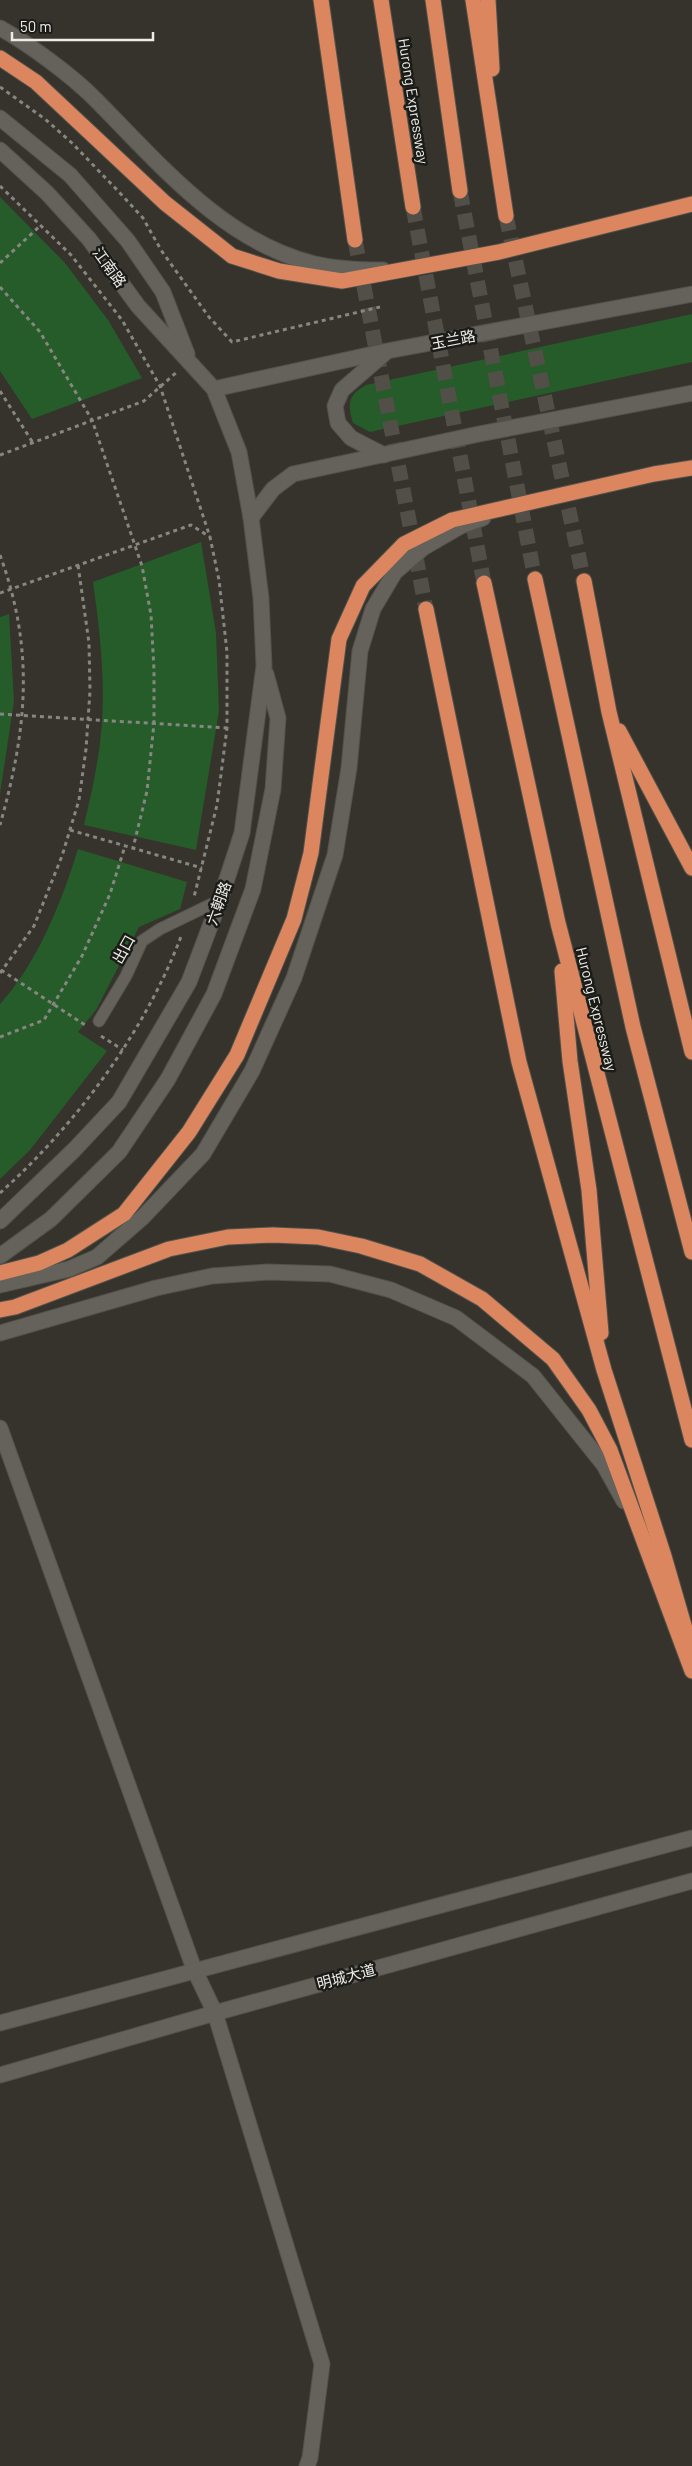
<svg xmlns="http://www.w3.org/2000/svg" width="692" height="2466" font-family="Barlow,'Noto Sans SC',sans-serif">
<style>
.green{fill:#265c2a}
.lines{fill:none;stroke-linecap:round;stroke-linejoin:round}
.highway-tunnel{stroke:#514f48;stroke-width:15;stroke-dasharray:15 8;stroke-linecap:butt}
.lane-casing{stroke:#52514b;stroke-width:13}
.secondary-casing{stroke:#52514b;stroke-width:17}
.highway-casing{stroke:#52514b;stroke-width:17}
.path{stroke:#878680;stroke-width:3;stroke-dasharray:4 4;stroke-linecap:butt}
.lane{stroke:#64625b;stroke-width:11}
.secondary{stroke:#64625b;stroke-width:15}
.highway{stroke:#db865e;stroke-width:15}
.labels{text-anchor:middle;dominant-baseline:central;stroke-width:5;stroke-linejoin:round;paint-order:stroke}
.street-label{font-size:15px;fill:#edece7;stroke:#1b1b18}
</style>
<rect width="100%" height="100%" fill="#35332c"/>
<g class="green">
<polygon points="0,197 65,263 108,320 142,378 32,419 0,371"/>
<path d="M692,314v48l-322,70 -17,-9c-6,-19 -5,-28 13,-38z"/>
<path d="M201,542l15,91 3,78 -23,139 -112,-25c7,-30 14,-60 17,-91 5,-50 -1,-102 -8,-152z"/>
<polygon points="9,614 14,701 0,794 0,617"/>
<path d="M78,849l109,33 -7,27 -41,18 -43,83 -18,22 29,19 -77,99 -30,29v-175c37,-40 62,-103 78,-155z"/>
</g>
<g class="lines">
<g class="highway-tunnel">
<polyline points="460,191 535,579"/>
<polyline points="413,207 484,583"/>
<polyline points="506,216 584,581"/>
<polyline points="355,240 426,609"/>
</g>
<defs>
<polyline id="lane" points="99,1021 126,976 142,941 160,929 220,900"/>
<g id="secondary">
<path d="M0,28c29,16 71,47 94,70 64,64 129,144 221,166 21,5 47,6 68,6"/>
<polyline points="0,118 70,175 128,241 163,292 187,354"/>
<polyline points="0,150 47,193 89,239 138,306 214,389 239,452 251,518 261,598 264,666 242,833 220,900 189,982 119,1102 74,1150 0,1221"/>
<polyline points="214,389 387,351 692,294"/>
<polyline points="384,455 351,438 338,423 335,406 342,390 386,352"/>
<polyline points="251,518 273,489 293,474 479,434 692,393"/>
<polyline points="0,1256 51,1219 119,1152 168,1079 214,994 253,889 273,789 278,718 266,674"/>
<polyline points="0,1285 69,1269 97,1257 143,1217 203,1154 252,1071 294,978 335,855 349,768 360,651 373,609 395,572 423,548 461,526 483,518"/>
<polyline points="0,1333 156,1288 212,1276 268,1272 330,1274 391,1290 456,1318 533,1376 604,1465 624,1501"/>
<polyline points="0,1428 194,1969 215,2013 322,2364 310,2458 307,2466"/>
<polyline points="0,2023 692,1838"/>
<polyline points="0,2075 215,2013 692,1881"/>
</g>
<g id="highway">
<polyline points="321,0 355,240"/>
<polyline points="381,0 413,207"/>
<polyline points="433,0 460,191"/>
<polyline points="473,0 506,216"/>
<polyline points="488,0 492,69"/>
<polyline points="0,58 36,82 165,203 232,256 279,271 342,281 499,252 692,204"/>
<polyline points="535,579 633,1027 692,1252"/>
<polyline points="584,581 609,712 692,1052"/>
<polyline points="484,583 558,923 692,1440"/>
<polyline points="426,609 519,1062 604,1370 664,1556 692,1653"/>
<polyline points="619,731 692,868"/>
<polyline points="562,971 570,1061 589,1190 601,1333"/>
<polyline points="0,1273 39,1263 68,1250 124,1214 189,1132 237,1055 294,919 311,853 339,639 363,586 404,544 452,520 654,474 692,468"/>
<polyline points="0,1310 15,1307 169,1249 228,1237 273,1235 318,1237 361,1246 420,1264 482,1299 553,1359 589,1410 610,1450 692,1671"/>
</g>
</defs>
<use href="#lane" class="lane-casing"/>
<use href="#secondary" class="secondary-casing"/>
<use href="#highway" class="highway-casing"/>
<g class="path">
<polyline points="0,87 45,119 72,143 119,192 143,218 161,250 209,317 232,342 380,307"/>
<polyline points="0,186 71,255 122,320 160,386 210,537 219,580 227,652 227,728 217,805 194,897"/>
<polyline points="0,263 41,225"/>
<polyline points="0,287 40,332 92,420 142,566 151,615 154,670 154,723 147,791 133,848"/>
<polyline points="0,391 33,443"/>
<polyline points="0,455 144,401 178,371"/>
<path d="M0,555c35,96 27,174 0,270"/>
<polyline points="0,593 191,525 210,537"/>
<polyline points="0,714 227,728"/>
<polyline points="70,830 202,868"/>
<polyline points="1,970 85,1025"/>
<polyline points="0,973 34,926 62,856 79,800 86,749 90,691 89,643 78,565"/>
<polyline points="101,1036 123,1050"/>
<polyline points="0,1037 44,1020 82,956 110,894 125,846"/>
<path d="M0,1193c77,-69 146,-163 182,-259"/>
</g>
<use href="#lane" class="lane"/>
<use href="#secondary" class="secondary"/>
<use href="#highway" class="highway"/>
</g>
<g class="labels">
<g class="street-label">
<text transform="translate(414 101) rotate(81)">Hurong Expressway</text>
<text transform="translate(110 267) rotate(54)">江南路</text>
<text transform="translate(453 339) rotate(-11)">玉兰路</text>
<text transform="translate(218 903) rotate(-70)">六朝路</text>
<text transform="translate(123 949) rotate(-61)">出口</text>
<text transform="translate(597 1009) rotate(76)">Hurong Expressway</text>
<text transform="translate(346 1976) rotate(-15)">明城大道</text>
</g>
</g>
<path d="M12 32v8h141v-8" fill="none" stroke="#edece7" stroke-width="2.5"/>
<text x="20" y="32" font-size="15" fill="#edece7" stroke="#1b1b18" stroke-width="4" paint-order="stroke">50 m</text>
</svg>
